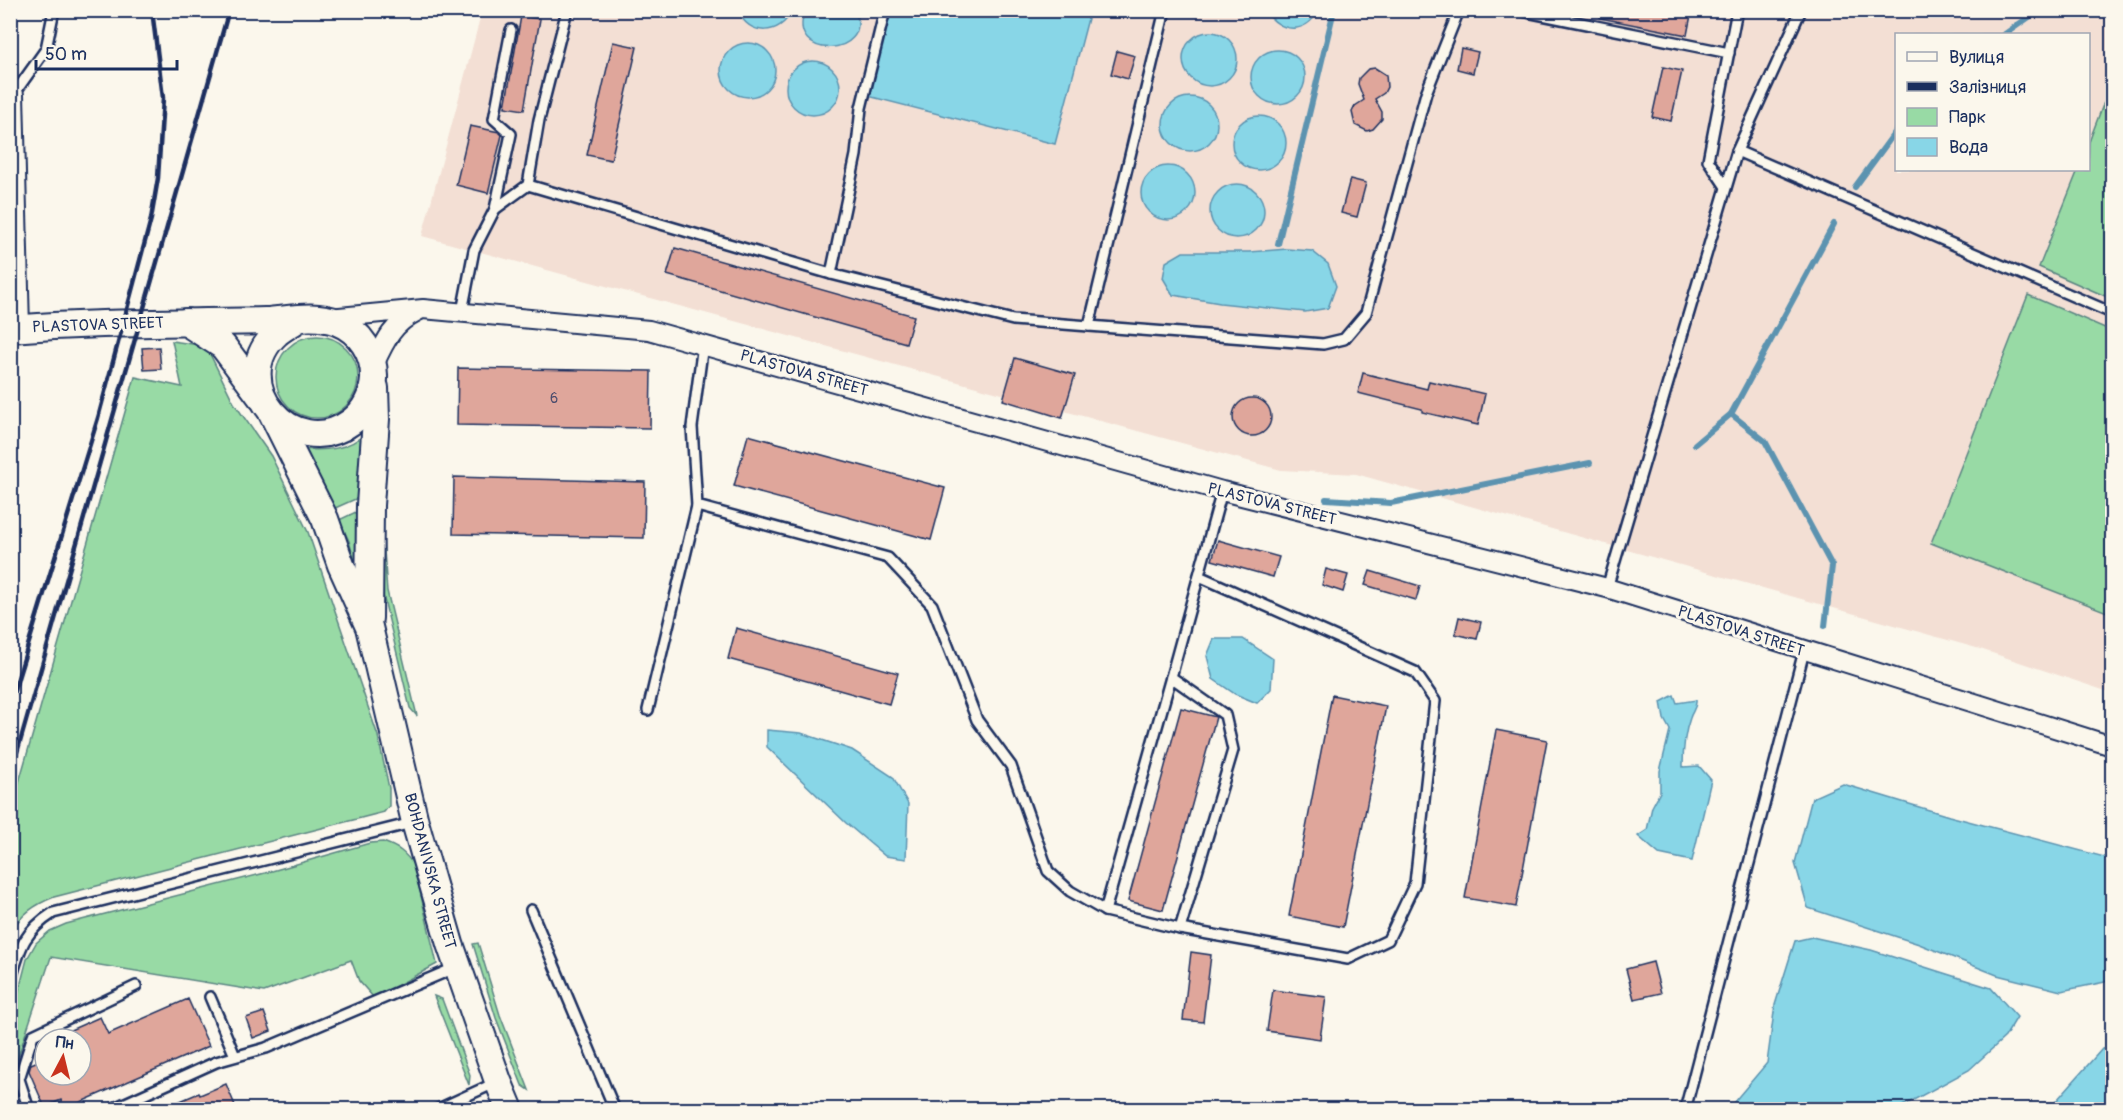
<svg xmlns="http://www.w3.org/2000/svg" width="2123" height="1120" font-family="Pangolin,sans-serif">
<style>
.built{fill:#f3dfd4;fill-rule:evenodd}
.green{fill:#98daa5;stroke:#5a8482;stroke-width:1.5}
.water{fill:#88d6e7;stroke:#5c93b0;stroke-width:1.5}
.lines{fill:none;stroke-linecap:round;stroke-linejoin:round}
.stream{stroke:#5c93b0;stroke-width:6}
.building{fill:#dfa69b;stroke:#1b2f5e;stroke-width:1.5}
.service-casing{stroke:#1b2f5e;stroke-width:14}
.minor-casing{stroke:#1b2f5e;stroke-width:22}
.secondary-casing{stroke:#1b2f5e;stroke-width:30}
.service{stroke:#fbf7ec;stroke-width:9}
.minor{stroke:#fbf7ec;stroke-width:18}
.secondary{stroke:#fbf7ec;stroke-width:26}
.rail{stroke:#1b2f5e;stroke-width:4.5}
.labels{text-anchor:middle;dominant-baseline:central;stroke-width:6;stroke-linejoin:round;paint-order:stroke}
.number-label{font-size:14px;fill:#4c4d6d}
.street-label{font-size:16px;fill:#1b2f5e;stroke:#fbf7ec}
</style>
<rect width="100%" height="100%" fill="#fbf7ec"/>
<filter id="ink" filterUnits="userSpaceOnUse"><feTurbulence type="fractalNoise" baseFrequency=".0167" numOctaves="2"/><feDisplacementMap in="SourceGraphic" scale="12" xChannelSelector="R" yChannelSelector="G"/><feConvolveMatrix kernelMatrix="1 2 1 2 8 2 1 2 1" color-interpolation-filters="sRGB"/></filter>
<g filter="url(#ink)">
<path class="built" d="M482,11h1630v682l-132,-44 -624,-175 -75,-4 -859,-234zM1896,34h192v136h-192z"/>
<g class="green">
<polygon points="2112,81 2112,299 2039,267 2078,170 2088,170 2089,142"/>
<polygon points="2028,295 2112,331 2112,614 1931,543"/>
<circle cx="317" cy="377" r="41"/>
<path d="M172,341l34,5 28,57 37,53 37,76 70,204 11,52v18l-5,6 -27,7 -303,78c-20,8 -32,17 -43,34v-121l124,-433 47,10z"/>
<path d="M367,432l-7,65 -27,12 -34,-60c25,2 49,2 68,-17z"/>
<polygon points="358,511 357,570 349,541 339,520"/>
<polygon points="382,524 387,591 417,716 410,708 381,587"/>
<path d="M383,842c15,5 23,11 31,24l23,98 -63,34 -15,-17 -8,-21 -87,32 -213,-35 -40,121v-57l16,-62 9,-16 14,-12 16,-7 199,-51 105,-30z"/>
<polygon points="478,943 500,1015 529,1090 522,1085 496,1018 473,944"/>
<polygon points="434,996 442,999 470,1075 469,1085"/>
</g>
<g class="water">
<path d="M739,11v-1l52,1c-9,25 -44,26 -52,0z"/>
<path d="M855,11c20,47 -70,50 -50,0z"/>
<polygon points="890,11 1090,11 1055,144 868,96"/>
<path d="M1266,11v-1l52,1c-12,24 -39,22 -52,0z"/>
<circle cx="1210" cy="59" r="27"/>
<circle cx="748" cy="70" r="27"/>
<circle cx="1278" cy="77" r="27"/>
<circle cx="813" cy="88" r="27"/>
<circle cx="1190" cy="124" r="27"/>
<circle cx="1259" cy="143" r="27"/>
<circle cx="1168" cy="193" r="27"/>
<circle cx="1237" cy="211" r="27"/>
<polygon points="1287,249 1312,251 1328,264 1336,286 1328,308 1305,312 1220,303 1173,295 1163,278 1166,262 1183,252 1249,252"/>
<polygon points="1214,639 1243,639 1273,659 1271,689 1257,703 1235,694 1213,679 1207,656"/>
<path d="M1674,695l3,8 19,-3c1,8 -4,11 -6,18 -6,16 -7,33 -7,49l16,-1 12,14 -19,81 -33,-7 -21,-18 9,-6 5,-23 8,-15v-21l10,-41 -6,-11 -3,-17z"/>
<polygon points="767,730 801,733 852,750 893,777 908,804 906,859 885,856 846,823 767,747"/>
<polygon points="1843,784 1949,816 2112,859 2112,978 2105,982 2061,991 1997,975 1919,944 1808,908 1795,863 1812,798"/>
<polygon points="1812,937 1871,950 1991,988 2017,1017 2005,1037 1969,1070 1897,1109 1728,1109 1767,1063 1775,1005 1795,941"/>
<polygon points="2112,1048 2112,1109 2049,1109 2102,1049"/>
</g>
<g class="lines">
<g class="stream">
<polyline points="2005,34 2039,10"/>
<polyline points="1855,187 1896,131"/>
<polyline points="1278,244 1334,10"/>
<polyline points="1731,414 1765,441 1832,566 1825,626"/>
<polyline points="1695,444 1731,414 1834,224"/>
<polyline points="1326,499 1391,503 1590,463"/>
</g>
</g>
<g class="building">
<polygon points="1601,10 1692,10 1687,35 1600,18"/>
<polygon points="521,16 540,19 524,110 505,107"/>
<polygon points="613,42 637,47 611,160 587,155"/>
<polygon points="1461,48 1478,52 1473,73 1457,69"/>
<polygon points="1117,51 1135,56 1128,79 1111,74"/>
<polygon points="1663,67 1682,71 1671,121 1652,117"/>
<polygon points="1375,68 1386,75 1387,87 1384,93 1375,99 1382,112 1382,119 1373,129 1367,131 1355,125 1352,112 1355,106 1364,100 1358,84 1359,78 1368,69"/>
<polygon points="470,126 499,132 502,135 488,193 456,185"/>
<polygon points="1350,179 1366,183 1357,217 1341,213"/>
<polygon points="675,248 914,316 906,343 667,275"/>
<polygon points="159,347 161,369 144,370 142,348"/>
<polygon points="1015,358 1075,375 1062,418 1003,400"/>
<polygon points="458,368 651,371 650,428 457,425"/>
<polygon points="1363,373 1427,389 1429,381 1485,394 1478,425 1422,412 1422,409 1358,393"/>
<circle cx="1252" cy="417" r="19"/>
<polygon points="748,435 945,488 931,540 734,486"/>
<polygon points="454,477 645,482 644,538 453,534"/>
<polygon points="1218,540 1279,557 1273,577 1212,560"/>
<polygon points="1326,569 1348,575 1343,592 1322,585"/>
<polygon points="1370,571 1420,586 1416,600 1365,585"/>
<polygon points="1459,617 1481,622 1477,639 1455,634"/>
<polygon points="736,628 898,673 889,704 728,659"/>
<polygon points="1332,695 1386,706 1343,927 1289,916"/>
<polygon points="1181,708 1216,717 1163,910 1128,901"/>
<polygon points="1496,730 1547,740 1516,907 1465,898"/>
<polygon points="1191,952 1211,955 1203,1022 1183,1020"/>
<polygon points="1653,962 1661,993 1634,999 1626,969"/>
<polygon points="1273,990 1326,997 1320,1039 1267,1031"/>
<polygon points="188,999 209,1046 65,1109 61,1100 45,1107 45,1108 29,1071 31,1064 45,1058 45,1075 81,1075 81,1039 50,1039 100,1017 108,1034"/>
<polygon points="264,1012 271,1031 253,1038 246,1018"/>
<polygon points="226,1084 237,1110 159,1110 199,1093 200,1095"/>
</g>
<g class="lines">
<defs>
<g id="service">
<polyline points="1165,10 1089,326 1323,344 1344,339 1366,313 1426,93 1459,10"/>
<polyline points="1517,10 1729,53"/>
<polyline points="14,94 46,49 54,10"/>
<polyline points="1737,151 2112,313"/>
<polyline points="528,185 831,274 1013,320 1089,326"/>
<polyline points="1726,187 1708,160 1737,10"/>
<polyline points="495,209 528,185 539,120 567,10"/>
<polyline points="831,274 856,155 861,108 885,10"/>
<polyline points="462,312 474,250 495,209 511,134 494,119 511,30"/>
<polyline points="703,344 692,427 697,506 888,558 932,605 977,720 1011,766 1048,871 1070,891 1105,911 1180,929 1233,750 1225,715 1171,677 1222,491"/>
<polyline points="1607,588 1737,151 1801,10"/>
<polyline points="648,710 697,506"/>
<polyline points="531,910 615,1110"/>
<polyline points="1105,911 1171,677"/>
<polyline points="1180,929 1348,959 1388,940 1415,883 1435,701 1415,672 1199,576"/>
<path d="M10,983c10,-34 12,-50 43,-70l359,-90"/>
<polyline points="210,997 235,1056"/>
<polyline points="29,1110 19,1079 33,1035 136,986"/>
<polyline points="110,1110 216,1062 266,1048 457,967"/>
<polyline points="436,1110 497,1082"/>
<polyline points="1685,1110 1804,651"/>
</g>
<g id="minor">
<polyline points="10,89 14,94 20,328"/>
<polyline points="329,318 423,309 649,330 1222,491 1607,588 2112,746"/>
<path d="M373,367c12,-26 19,-43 45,-56"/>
</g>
<g id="secondary">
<polyline points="186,322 223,346 261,397"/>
<path d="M10,329c85,-7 170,-6 255,-8 23,-1 49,-8 72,1 23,9 38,32 37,57 -1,16 -9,33 -23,43 -58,43 -128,-40 -74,-89 7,-6 15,-10 23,-15"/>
<polyline points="272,413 325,519 341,565 369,627 415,822 450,944 498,1081 510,1110"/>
<polyline points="369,618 370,505 376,419 375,388"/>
</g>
</defs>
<use href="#service" class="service-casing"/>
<use href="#minor" class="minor-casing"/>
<use href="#secondary" class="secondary-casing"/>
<use href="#service" class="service"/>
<use href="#minor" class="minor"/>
<use href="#secondary" class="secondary"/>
<g class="rail">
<polyline points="10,704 98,418 151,219 158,178 163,98 152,10"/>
<polyline points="10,777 229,10"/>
</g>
</g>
</g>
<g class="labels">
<g class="number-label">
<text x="554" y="398">6</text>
</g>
<g class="street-label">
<text transform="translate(98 325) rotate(-2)">PLASTOVA STREET</text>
<text transform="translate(804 373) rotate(16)">PLASTOVA STREET</text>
<text transform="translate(1272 504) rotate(14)">PLASTOVA STREET</text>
<text transform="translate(1741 631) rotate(18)">PLASTOVA STREET</text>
<text transform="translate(430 871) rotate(75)">BOHDANIVSKA STREET</text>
</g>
</g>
<rect width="2123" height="1120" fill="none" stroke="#fbf7ec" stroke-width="36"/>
<rect x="18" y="18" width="2087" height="1084" fill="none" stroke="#1b2f5e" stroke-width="2" filter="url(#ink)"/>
<rect x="1895" y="33" width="195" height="138" fill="#fbf7ec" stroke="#a1a7b3" stroke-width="1.5"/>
<rect x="1907" y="52" width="30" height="9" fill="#fbf7ec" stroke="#a1a7b3" stroke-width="1.5"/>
<text x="1949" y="63" font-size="18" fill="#1b2f5e">Вулиця</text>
<rect x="1907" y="82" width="30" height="9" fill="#1b2f5e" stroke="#a1a7b3" stroke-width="1.5"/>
<text x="1949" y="93" font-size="18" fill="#1b2f5e">Залізниця</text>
<rect x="1907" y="108" width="30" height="18" fill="#98daa5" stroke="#a1a7b3" stroke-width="1.5"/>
<text x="1949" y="123" font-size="18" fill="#1b2f5e">Парк</text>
<rect x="1907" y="138" width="30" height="18" fill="#88d6e7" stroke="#a1a7b3" stroke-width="1.5"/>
<text x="1949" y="153" font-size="18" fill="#1b2f5e">Вода</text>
<g transform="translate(63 1057) rotate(7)"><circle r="28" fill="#fbf7ec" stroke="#a1a7b3" stroke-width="1.5"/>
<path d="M0-4.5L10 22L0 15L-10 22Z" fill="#c8321e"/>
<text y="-9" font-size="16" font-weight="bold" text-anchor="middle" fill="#1b2f5e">Пн</text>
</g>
<path d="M36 60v9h141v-9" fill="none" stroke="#1b2f5e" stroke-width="3"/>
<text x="45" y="60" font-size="18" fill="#1b2f5e" stroke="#fbf7ec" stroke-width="4.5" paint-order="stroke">50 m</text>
</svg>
